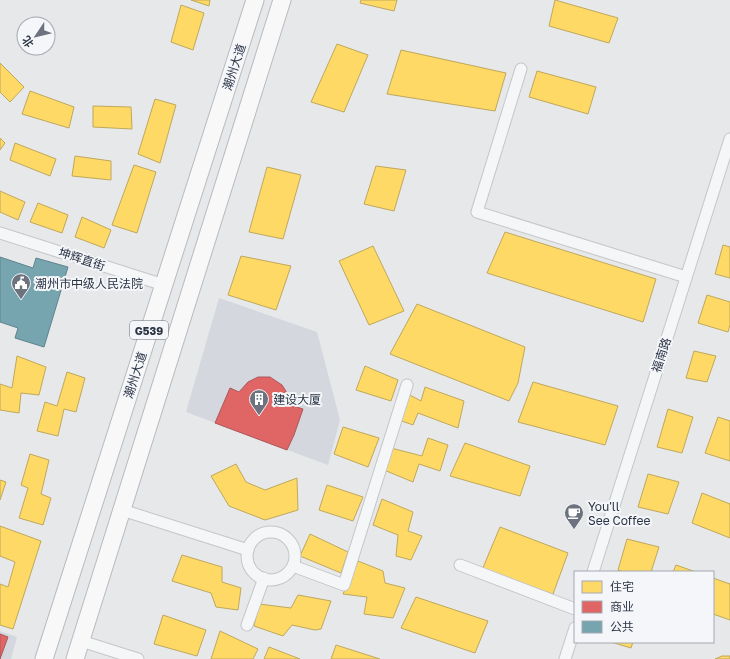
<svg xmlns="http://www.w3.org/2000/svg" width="730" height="659" font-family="'Golos Text','Noto Sans SC',sans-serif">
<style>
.built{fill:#d4d7dd}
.homes{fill:#ffd966;stroke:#bfa85c}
.shops{fill:#e06666;stroke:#aa575c}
.public{fill:#76a5af;stroke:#60838f}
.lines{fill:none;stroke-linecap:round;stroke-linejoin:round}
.minor-casing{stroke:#c4c6c8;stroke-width:13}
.highway-casing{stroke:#b8bbbf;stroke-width:19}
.minor{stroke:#f5f6f7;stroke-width:11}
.highway{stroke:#f8f8f8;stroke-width:17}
.labels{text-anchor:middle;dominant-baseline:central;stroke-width:4;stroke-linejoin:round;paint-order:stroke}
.shield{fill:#f4f6f9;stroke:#676e7b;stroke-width:1}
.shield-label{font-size:11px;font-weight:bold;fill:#2b3445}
.street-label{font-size:12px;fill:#2b3445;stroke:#f4f6f9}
.poi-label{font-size:12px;fill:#2b3445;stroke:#f4f6f9;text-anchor:start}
</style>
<rect width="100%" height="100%" fill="#e6e8ea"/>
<g class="built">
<polygon points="219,298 317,332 340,420 328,465 186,412"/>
<polygon points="0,631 17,637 11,659 0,659"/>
</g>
<g class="homes">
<polygon points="191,0 210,0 209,6"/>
<polygon points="361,0 397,0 394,11 360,3"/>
<polygon points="555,0 618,18 609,43 549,26"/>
<polygon points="181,5 204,13 193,50 171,42"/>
<polygon points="337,44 368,55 344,112 311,102"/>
<polygon points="401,50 506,73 495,111 387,94"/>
<polygon points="0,63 24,87 10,102 0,92"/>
<polygon points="537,71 596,87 588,114 529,97"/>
<polygon points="30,91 74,107 69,128 22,114"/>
<polygon points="155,99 176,105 160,163 138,154"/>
<polygon points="93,106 131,107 132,129 93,127"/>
<polygon points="0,138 5,143 0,150"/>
<polygon points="15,143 56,159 50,176 10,160"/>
<polygon points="75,156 111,161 111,180 72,176"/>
<polygon points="134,165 156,172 137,233 112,225"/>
<polygon points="376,166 406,170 394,211 364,204"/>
<polygon points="267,167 301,175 283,239 249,232"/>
<polygon points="0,191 25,202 18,220 0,212"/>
<polygon points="38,203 68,215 62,233 30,222"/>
<polygon points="82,217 111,230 104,248 75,237"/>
<polygon points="505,232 656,279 643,322 487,273"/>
<polygon points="723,245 730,247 730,278 715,274"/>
<polygon points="373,246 404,311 369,325 339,261"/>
<polygon points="241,256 291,266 276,310 228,295"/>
<polygon points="707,295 730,302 730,325 728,332 698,323"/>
<polygon points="417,304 525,347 518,383 509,401 390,354"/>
<polygon points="694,351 716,356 707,382 686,378"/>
<polygon points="17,356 46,367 39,395 21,393 19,413 0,410 0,384 12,388"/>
<polygon points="365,366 398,380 391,401 356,390"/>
<polygon points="67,372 85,378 76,412 64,409 58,436 37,431 45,402 57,406"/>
<polygon points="533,382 618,406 605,445 518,422"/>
<polygon points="425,387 464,401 458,428 418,413 413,425 399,420 408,394 421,401"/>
<polygon points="668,409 693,417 682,453 657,447"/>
<polygon points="718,417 730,421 730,461 705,453"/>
<polygon points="343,427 379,438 368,467 334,454"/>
<polygon points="428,438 448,445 440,471 419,464 413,482 384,470 391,448 422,456"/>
<polygon points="465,443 530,466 520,496 450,476"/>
<polygon points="30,454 49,460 41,494 51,498 43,525 19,518 28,488 21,485"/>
<polygon points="236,464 246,482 265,490 297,478 298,510 265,520 229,506 211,476"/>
<polygon points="648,474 679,482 668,514 638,507"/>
<polygon points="0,480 6,482 0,500"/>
<polygon points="327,485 363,497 353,521 319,510"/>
<polygon points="702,493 730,504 730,538 692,523"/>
<polygon points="382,499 413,512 408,531 422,536 411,560 396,556 398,535 373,525"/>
<polygon points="0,526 41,541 13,629 0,625 0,584 8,587 15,562 0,556"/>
<polygon points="500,527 568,553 553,594 482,570"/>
<polygon points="310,534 348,552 341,573 300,556"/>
<polygon points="627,539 659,547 651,572 624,572 618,570"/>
<polygon points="182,555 222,567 222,582 241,588 238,610 216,607 211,593 172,581"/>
<polygon points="358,561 383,571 385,583 405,588 393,618 364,614 367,597 343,594"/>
<polygon points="676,565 696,572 673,572"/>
<polygon points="713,578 730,584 730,620 713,614"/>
<polygon points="298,595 331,601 321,629 315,630 292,625 283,636 254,626 259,604 291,608"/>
<polygon points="416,597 488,621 475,653 401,628"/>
<polygon points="163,615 206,630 197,656 154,644"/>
<polygon points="220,631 258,649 253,659 211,659"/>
<polygon points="611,642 633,642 631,648"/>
<polygon points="336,645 380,659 331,659"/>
<polygon points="269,647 300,659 264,659"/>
<polygon points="722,656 730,656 730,659 715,659"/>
</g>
<g class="shops">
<polygon points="258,377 270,377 282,385 289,396 290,405 303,409 294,435 287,450 215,423 230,388 239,392 248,382"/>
<polygon points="0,634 8,637 0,659"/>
</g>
<polygon class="public" points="0,257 33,268 36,258 68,267 44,347 15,338 18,328 0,322"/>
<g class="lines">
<defs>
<g id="minor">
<polyline points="521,69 477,212 686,277"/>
<polyline points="0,233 164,285"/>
<polyline points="122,510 248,550"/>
<circle cx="271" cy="556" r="24"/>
<polyline points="460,565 575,609"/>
<polyline points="293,566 344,585 407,385"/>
<polyline points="593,572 730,139"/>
<polyline points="247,625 264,578"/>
<polyline points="81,641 138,659"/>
<polyline points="565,659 575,628"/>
</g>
<g id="highway">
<polyline points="44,659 255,0"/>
<polyline points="75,659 282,0"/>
</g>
</defs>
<use href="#minor" class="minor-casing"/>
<use href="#highway" class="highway-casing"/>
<use href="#minor" class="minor"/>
<use href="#highway" class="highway"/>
</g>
<defs>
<symbol id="civic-pin" viewBox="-11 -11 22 30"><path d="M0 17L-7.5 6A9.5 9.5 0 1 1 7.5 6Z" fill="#6c737f" stroke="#f4f6f9"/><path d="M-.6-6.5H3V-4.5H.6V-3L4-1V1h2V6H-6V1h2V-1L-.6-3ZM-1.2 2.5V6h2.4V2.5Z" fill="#fff"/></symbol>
<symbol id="building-pin" viewBox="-11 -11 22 30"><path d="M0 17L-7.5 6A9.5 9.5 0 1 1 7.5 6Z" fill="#6c737f" stroke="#f4f6f9"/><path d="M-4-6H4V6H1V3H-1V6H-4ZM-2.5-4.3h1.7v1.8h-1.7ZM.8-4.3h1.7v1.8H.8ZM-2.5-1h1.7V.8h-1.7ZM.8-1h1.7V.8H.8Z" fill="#fff"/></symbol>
<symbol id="cafe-pin" viewBox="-11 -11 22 30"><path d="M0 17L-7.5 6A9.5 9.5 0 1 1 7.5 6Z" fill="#6c737f" stroke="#f4f6f9"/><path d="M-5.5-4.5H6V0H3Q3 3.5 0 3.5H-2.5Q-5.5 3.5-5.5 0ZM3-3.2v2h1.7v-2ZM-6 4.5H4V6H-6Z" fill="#fff"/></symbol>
</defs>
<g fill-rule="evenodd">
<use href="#civic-pin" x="10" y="272" width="22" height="30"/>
<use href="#building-pin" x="248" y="388" width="22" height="30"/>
<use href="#cafe-pin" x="563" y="502" width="22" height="30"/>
</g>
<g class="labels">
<rect class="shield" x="130" y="321" width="38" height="18" rx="3"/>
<g class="shield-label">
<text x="149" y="330">G539</text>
</g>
<g class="street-label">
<text transform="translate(234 67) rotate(-72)">潮州大道</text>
<text transform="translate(82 259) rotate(18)">坤辉直街</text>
<text transform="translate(661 355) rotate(-72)">福南路</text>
<text transform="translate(135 375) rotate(-72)">潮州大道</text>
</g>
<g class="poi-label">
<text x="35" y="283">潮州市中级人民法院</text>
<text x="273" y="399">建设大厦</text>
<text x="588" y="506">You'll<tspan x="588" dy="14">See Coffee</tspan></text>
</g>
</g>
<rect x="574" y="571" width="140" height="72" fill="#f4f6f9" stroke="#a4a8b1"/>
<rect x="582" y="581" width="20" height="12" fill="#ffd966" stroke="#a4a8b1"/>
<text x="610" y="591" font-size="12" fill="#2b3445">住宅</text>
<rect x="582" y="601" width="20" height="12" fill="#e06666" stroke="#a4a8b1"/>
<text x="610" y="611" font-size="12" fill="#2b3445">商业</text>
<rect x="582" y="621" width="20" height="12" fill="#76a5af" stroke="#a4a8b1"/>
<text x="610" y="631" font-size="12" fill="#2b3445">公共</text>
<g transform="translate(36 36) rotate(235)"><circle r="19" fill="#f4f6f9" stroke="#a4a8b1"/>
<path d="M0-3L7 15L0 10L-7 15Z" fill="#6c737f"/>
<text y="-6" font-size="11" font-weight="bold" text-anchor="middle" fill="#2b3445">北</text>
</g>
</svg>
